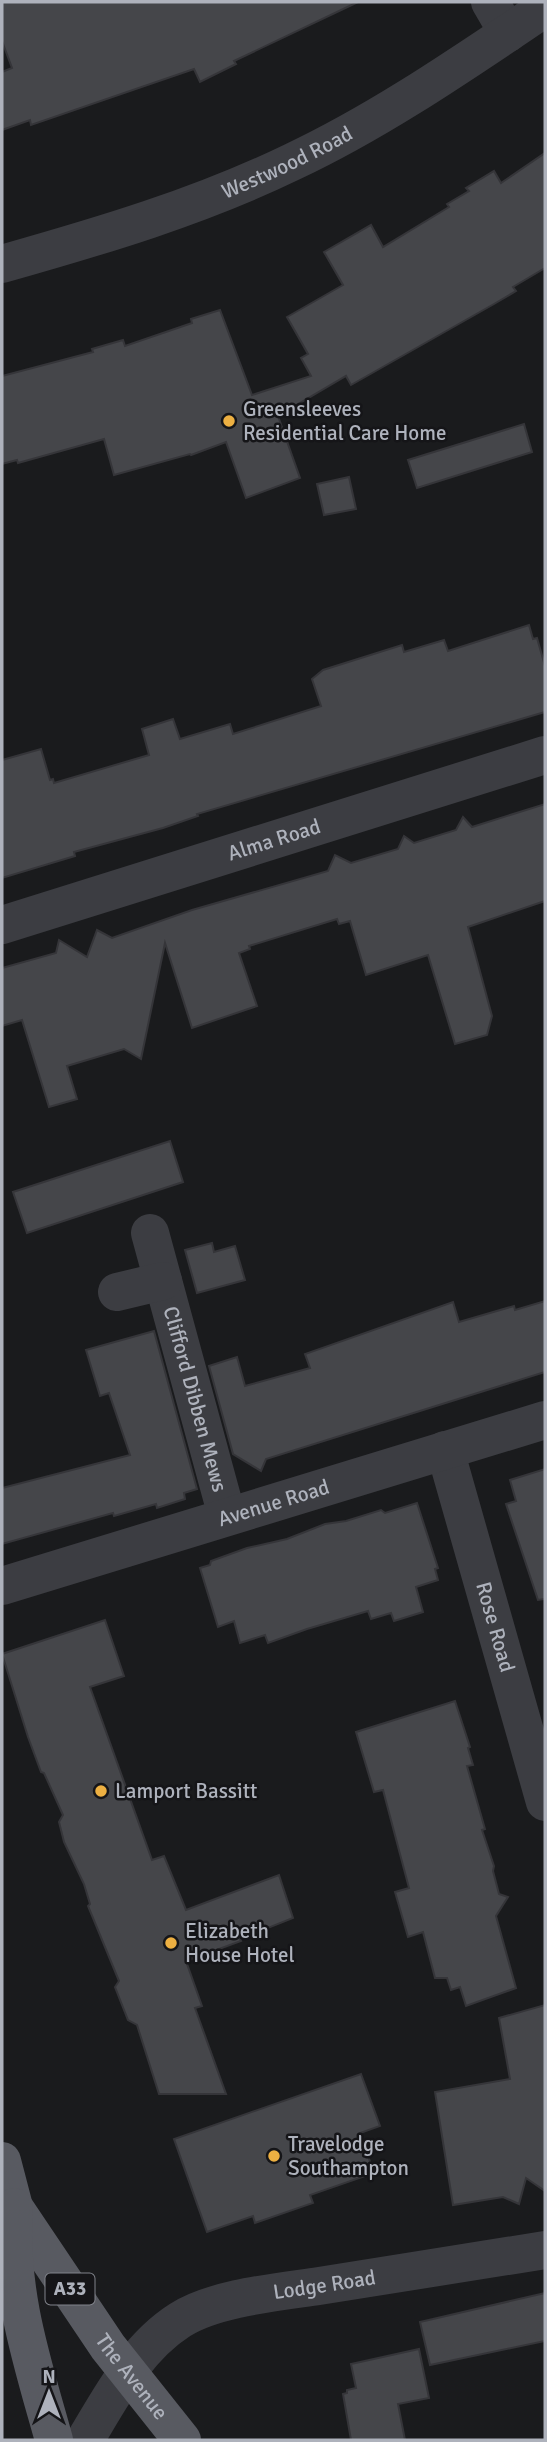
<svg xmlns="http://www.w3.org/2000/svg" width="547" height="2442" font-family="Signika,sans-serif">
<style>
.building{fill:#45464a;stroke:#353539;stroke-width:2}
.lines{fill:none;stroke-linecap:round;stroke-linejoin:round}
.minor{stroke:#3c3d42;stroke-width:38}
.tertiary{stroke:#3c3d42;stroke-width:38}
.primary{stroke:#585a61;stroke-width:38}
.poi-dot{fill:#edb042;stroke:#151518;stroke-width:2.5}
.labels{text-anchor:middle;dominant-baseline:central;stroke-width:5;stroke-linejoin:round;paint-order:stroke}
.shield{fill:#151518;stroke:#80838b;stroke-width:2}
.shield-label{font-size:19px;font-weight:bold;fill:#aeb2bc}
.street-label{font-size:21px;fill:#aeb2bc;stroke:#151518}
.poi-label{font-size:21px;fill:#aeb2bc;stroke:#151518;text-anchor:start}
</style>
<rect width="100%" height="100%" fill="#1a1b1d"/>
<g class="building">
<polygon points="2,2 358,2 234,61 236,64 200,82 194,69 31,125 30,120 2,130 2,72 12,68 2,41"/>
<polygon points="545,153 545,268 513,287 516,291 494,304 351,385 346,376 278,416 300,478 246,498 226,442 191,455 190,454 114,475 104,439 18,463 17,460 2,464 2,376 93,352 92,349 123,340 125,346 192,323 191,319 220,310 252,395 311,376 301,358 308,354 287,317 343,285 324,252 371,225 383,247 449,207 447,204 469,191 466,188 494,171 501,183"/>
<polygon points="524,424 532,452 417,488 408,460"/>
<polygon points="349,477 356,509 324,515 317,484"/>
<polygon points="529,625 533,639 537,638 545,666 545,712 197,814 198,816 163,828 74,852 75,856 2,878 2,760 41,749 50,780 53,779 54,783 149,755 142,729 173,719 180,739 230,724 233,734 321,706 312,679 323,670 402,645 404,652 444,640 448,651"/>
<polygon points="545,804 545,901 468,927 492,1016 487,1035 455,1044 428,955 366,975 350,921 339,924 337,919 249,946 250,949 239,953 257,1006 192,1028 165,943 141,1059 124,1049 67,1066 77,1099 49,1107 22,1020 2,1026 2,968 56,953 59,940 87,957 97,930 112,938 192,910 328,871 335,855 351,863 398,849 404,836 414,843 456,830 463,817 472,827"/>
<polygon points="170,1141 183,1182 27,1233 13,1192"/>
<polygon points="212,1243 214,1252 235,1246 245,1280 197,1293 185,1250"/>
<polygon points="545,1301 545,1372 266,1459 261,1471 233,1454 209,1366 237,1357 245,1386 310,1368 305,1354 453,1302 459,1322 514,1306 515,1310"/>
<polygon points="154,1331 197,1489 184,1493 185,1499 157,1508 156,1504 114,1516 113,1513 2,1544 2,1488 130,1455 109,1393 100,1396 86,1350"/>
<polygon points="545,1469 545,1599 538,1600 506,1504 516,1501 510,1480"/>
<polygon points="417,1503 438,1568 435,1569 438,1580 416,1587 423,1612 394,1621 391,1613 371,1619 368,1611 307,1629 268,1643 265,1635 240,1643 234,1621 218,1627 200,1568 210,1565 211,1561 247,1548 287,1539 325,1524 346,1521 381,1510 385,1513"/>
<polygon points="105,1620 124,1676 90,1687 152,1860 164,1856 186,1910 279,1875 293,1918 240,1939 241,1941 186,1961 202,2006 195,2008 226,2094 159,2094 137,2025 128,2020 115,1987 119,1981 88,1906 90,1904 84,1884 64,1842 59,1822 63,1815 44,1773 41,1772 28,1737 2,1654"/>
<polygon points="455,1701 470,1747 468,1748 473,1765 467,1766 485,1829 482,1830 494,1866 493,1871 499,1894 508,1897 496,1916 516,1988 466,2006 460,1987 451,1990 447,1978 435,1978 423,1932 408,1937 395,1892 409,1888 383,1790 374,1792 356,1732"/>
<polygon points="545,2005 545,2191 526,2178 519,2204 503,2197 453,2205 435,2092 510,2079 499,2018"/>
<polygon points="361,2074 380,2126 360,2133 374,2173 310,2195 313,2203 255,2223 253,2216 207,2232 174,2139"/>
<polygon points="545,2293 545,2341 430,2365 420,2322"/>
<polygon points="419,2349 429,2398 398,2404 405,2440 351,2440 343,2394 347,2393 347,2390 356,2388 351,2364"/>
</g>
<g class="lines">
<g class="minor">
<polyline points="490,2 508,33"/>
<path id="s1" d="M2,264c99,-28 197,-57 290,-102 89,-42 171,-99 253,-154"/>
<path id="s2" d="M2,925l543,-170"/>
<path id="s3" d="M150,1233l77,283"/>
<polyline points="117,1292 163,1281"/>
<path id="s4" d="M445,1450l100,352"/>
<path id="s5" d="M2,1586l543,-166"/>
</g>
<path class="tertiary" id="s6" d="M85,2440c26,-43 51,-92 95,-120 34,-22 98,-28 139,-34 75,-12 151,-24 226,-36"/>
<g class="primary">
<path id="s7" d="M2,2161l12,46 94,140 74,93"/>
<path d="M14,2207c-6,84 18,154 40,233"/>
</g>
</g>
<g class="poi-dot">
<circle cx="229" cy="421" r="7"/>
<circle cx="101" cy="1791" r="7"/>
<circle cx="171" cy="1943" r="7"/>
<circle cx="274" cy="2156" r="7"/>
</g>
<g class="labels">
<rect class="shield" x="45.5" y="2273.5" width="49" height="31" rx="5"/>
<g class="shield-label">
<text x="70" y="2289">A33</text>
</g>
<g class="street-label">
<text stroke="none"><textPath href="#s1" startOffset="303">Westwood Road</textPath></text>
<text stroke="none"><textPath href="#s2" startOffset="285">Alma Road</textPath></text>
<text stroke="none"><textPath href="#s3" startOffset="172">Clifford Dibben Mews</textPath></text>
<text stroke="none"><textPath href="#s5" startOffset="284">Avenue Road</textPath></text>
<text stroke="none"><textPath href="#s4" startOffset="184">Rose Road</textPath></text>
<text stroke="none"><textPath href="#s6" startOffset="304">Lodge Road</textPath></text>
<text stroke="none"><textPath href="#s7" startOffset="254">The Avenue</textPath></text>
</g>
<g class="poi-label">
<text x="243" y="409">Greensleeves<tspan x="243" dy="24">Residential Care Home</tspan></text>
<text x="115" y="1791">Lamport Bassitt</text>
<text x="185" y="1931">Elizabeth<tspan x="185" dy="24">House Hotel</tspan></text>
<text x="288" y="2144">Travelodge<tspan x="288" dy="24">Southampton</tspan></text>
</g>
</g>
<rect width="547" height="2442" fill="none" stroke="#aeb2bc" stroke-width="7"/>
<g transform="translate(49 2393)" stroke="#151518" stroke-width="5" paint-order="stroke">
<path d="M0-5L12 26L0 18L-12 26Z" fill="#aeb2bc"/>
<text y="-10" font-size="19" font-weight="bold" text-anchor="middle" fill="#aeb2bc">N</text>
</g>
</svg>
